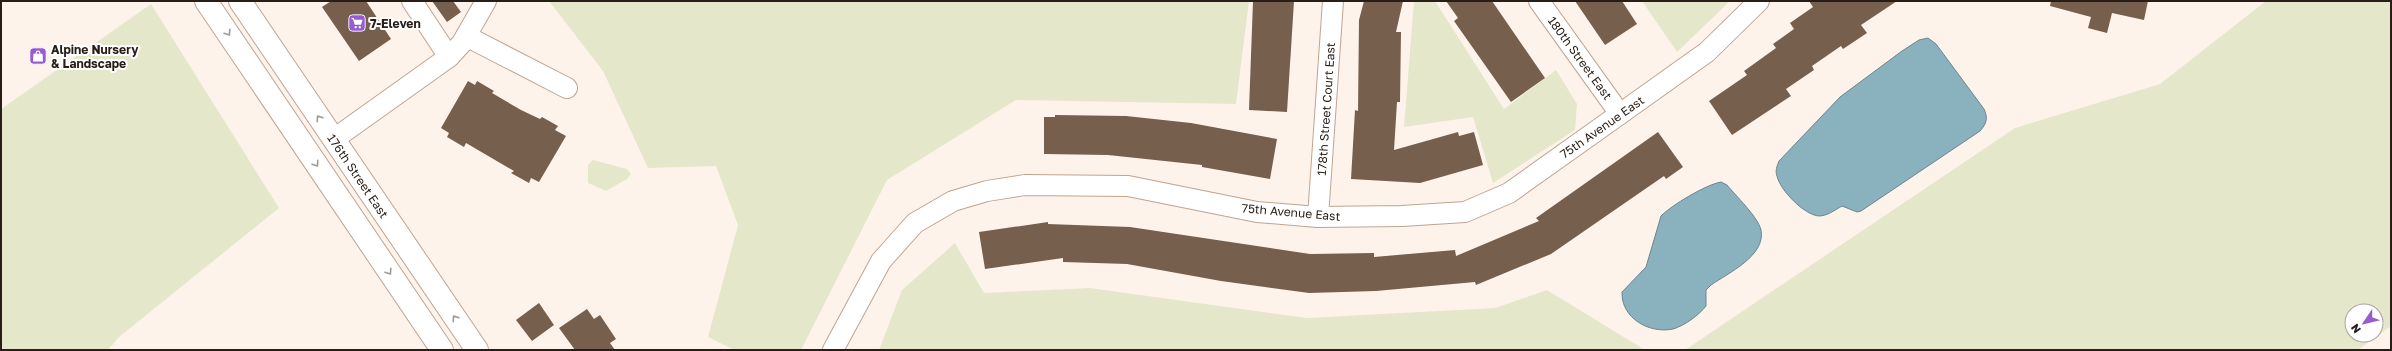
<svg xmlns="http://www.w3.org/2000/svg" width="2392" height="351" font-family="'Golos Text',sans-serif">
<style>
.green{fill:#e5e7ca;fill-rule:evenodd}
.water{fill:#8ab1be;stroke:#6d858c}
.building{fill:#765f4d}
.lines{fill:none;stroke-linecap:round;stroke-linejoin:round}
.minor-casing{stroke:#bfa491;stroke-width:22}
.major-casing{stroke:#bfa491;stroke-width:24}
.minor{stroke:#fff;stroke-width:20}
.major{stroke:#fff;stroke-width:22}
.oneway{stroke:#9e9a97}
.labels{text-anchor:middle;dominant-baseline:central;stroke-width:4;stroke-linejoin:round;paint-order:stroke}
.poi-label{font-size:12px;font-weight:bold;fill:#281e17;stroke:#fff;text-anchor:start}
.street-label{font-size:12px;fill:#281e17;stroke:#fff}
</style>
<rect width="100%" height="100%" fill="#fef3eb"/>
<g class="green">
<polygon points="549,1 1249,1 1236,104 1016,100 887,180 801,350 734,350 708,337 738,225 716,166 648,168 603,71"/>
<polygon points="1414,1 1435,1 1504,109 1556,70 1577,104 1575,130 1493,183 1473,117 1404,127"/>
<polygon points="1642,1 1730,1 1677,52"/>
<path d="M2266,1h125v325l-33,24h-673l330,-222 145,-44zM2352,311h24v24h-24z"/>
<polygon points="151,4 279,208 119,337 108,350 1,350 1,109"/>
<polygon points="593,160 627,169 631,174 627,179 606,191 588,183 588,165"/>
<polygon points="955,243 984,293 1090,288 1307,318 1495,308 1547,290 1645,350 879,350 902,290"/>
</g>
<g class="water">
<path d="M1928,38l8,6 48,65c4,9 3,14 -4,22l-119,80 -4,1 -15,-6c-7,4 -15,10 -23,10 -15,-1 -39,-26 -42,-40 -2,-5 0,-10 2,-15l61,-64 62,-46 17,-11z"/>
<path d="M1721,182l6,3c9,11 31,32 34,45 5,26 -33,43 -50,55l-5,5v16c-7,9 -22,20 -33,23 -24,5 -52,-11 -51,-37l24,-25 15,-51c11,-11 44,-31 60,-34z"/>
</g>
<g class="building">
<polygon points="331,1 366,1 391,39 359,61 322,7"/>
<polygon points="432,1 453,1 461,12 447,22"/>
<polygon points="1253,1 1294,1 1287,112 1249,110"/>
<polygon points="1364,1 1403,1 1396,32 1401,32 1400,102 1397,102 1394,150 1458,132 1459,136 1474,132 1483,165 1420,183 1351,179 1355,110 1358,111 1359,20"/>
<polygon points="1446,1 1492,1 1545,78 1511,102 1454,21 1458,18"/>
<polygon points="1575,1 1622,1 1637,24 1605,45"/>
<polygon points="1809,1 1897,1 1861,25 1867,33 1843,49 1841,46 1812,66 1814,70 1786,89 1791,96 1732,135 1709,101 1747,75 1744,71 1776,48 1773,44 1794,29 1790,23 1813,7"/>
<polygon points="2051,1 2148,1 2144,20 2112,13 2107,33 2088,28 2091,17 2050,6"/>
<polygon points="468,81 475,85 477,81 494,91 492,93 521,110 540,119 542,117 558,126 555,130 566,136 539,182 531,178 529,183 511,173 514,171 466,143 464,147 447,137 449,133 441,128"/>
<polygon points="1055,115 1126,116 1191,123 1277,139 1270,179 1202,167 1202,165 1108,155 1044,154 1044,117 1055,117"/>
<polygon points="1658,132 1683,167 1666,179 1664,176 1551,254 1476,285 1475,282 1376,291 1309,293 1221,281 1127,264 1063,262 1063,258 985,269 979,232 1048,222 1048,224 1130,227 1310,254 1374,253 1374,257 1455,250 1456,256 1539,221 1536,218"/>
<polygon points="539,303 554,325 532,341 516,320"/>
<polygon points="587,309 594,319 600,315 616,339 610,343 615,350 575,350 559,328"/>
</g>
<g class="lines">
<defs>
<g id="minor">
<polyline points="412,1 449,57"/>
<polyline points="1539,1 1620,114"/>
<polyline points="466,36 567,88"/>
<polyline points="334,139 449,57 462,43 486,1"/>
<polyline points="1318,217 1333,1"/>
<polyline points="833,350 881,261 915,223 953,201 987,191 1025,185 1128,186 1257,212 1318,217 1402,216 1465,212 1509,193 1620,114 1707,52 1759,1"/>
</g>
<g id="major">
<polyline points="206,1 442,350"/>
<polyline points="240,1 477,350"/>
</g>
</defs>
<use href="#minor" class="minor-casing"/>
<use href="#major" class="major-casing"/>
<use href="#minor" class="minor"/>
<use href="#major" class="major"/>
</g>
<defs><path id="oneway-chevron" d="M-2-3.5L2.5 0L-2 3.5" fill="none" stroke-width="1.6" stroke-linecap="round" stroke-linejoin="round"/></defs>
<g class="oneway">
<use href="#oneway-chevron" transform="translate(228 33) rotate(56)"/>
<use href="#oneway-chevron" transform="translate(319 118) rotate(-124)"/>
<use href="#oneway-chevron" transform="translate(316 164) rotate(56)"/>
<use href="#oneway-chevron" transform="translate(389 272) rotate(56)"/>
<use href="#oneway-chevron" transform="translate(455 318) rotate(-124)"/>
</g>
<defs>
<symbol id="supermarket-square" viewBox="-11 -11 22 22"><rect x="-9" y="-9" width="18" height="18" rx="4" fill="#975bd2" stroke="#fff"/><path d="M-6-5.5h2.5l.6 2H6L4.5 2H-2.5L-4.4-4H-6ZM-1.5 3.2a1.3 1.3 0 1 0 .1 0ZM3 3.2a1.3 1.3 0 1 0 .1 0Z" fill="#fff"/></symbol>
<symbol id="shop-square" viewBox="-11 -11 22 22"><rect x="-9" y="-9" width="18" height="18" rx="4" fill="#975bd2" stroke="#fff"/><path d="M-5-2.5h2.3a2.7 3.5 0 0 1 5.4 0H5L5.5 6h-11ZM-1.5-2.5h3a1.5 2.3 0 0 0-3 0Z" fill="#fff"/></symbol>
</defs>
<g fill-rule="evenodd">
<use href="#supermarket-square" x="347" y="13" width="20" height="20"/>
<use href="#shop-square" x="28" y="46" width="20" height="20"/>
</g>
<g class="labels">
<g class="poi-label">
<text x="370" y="23">7-Eleven</text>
<text x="51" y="49">Alpine Nursery<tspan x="51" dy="14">&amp; Landscape</tspan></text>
</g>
<g class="street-label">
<text transform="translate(1580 58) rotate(54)">180th Street East</text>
<text transform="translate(1326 109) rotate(-86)">178th Street Court East</text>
<text transform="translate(1602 127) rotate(-35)">75th Avenue East</text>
<text transform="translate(358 176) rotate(56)">176th Street East</text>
<text transform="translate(1291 212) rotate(5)">75th Avenue East</text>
</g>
</g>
<rect width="2392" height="351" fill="none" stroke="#281e17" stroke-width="4"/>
<g transform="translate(2364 323) rotate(235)"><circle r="19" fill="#ffffff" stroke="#a9a5a2"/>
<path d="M0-3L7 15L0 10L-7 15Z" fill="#975bd2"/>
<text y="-6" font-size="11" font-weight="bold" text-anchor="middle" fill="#281e17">N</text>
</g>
</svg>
